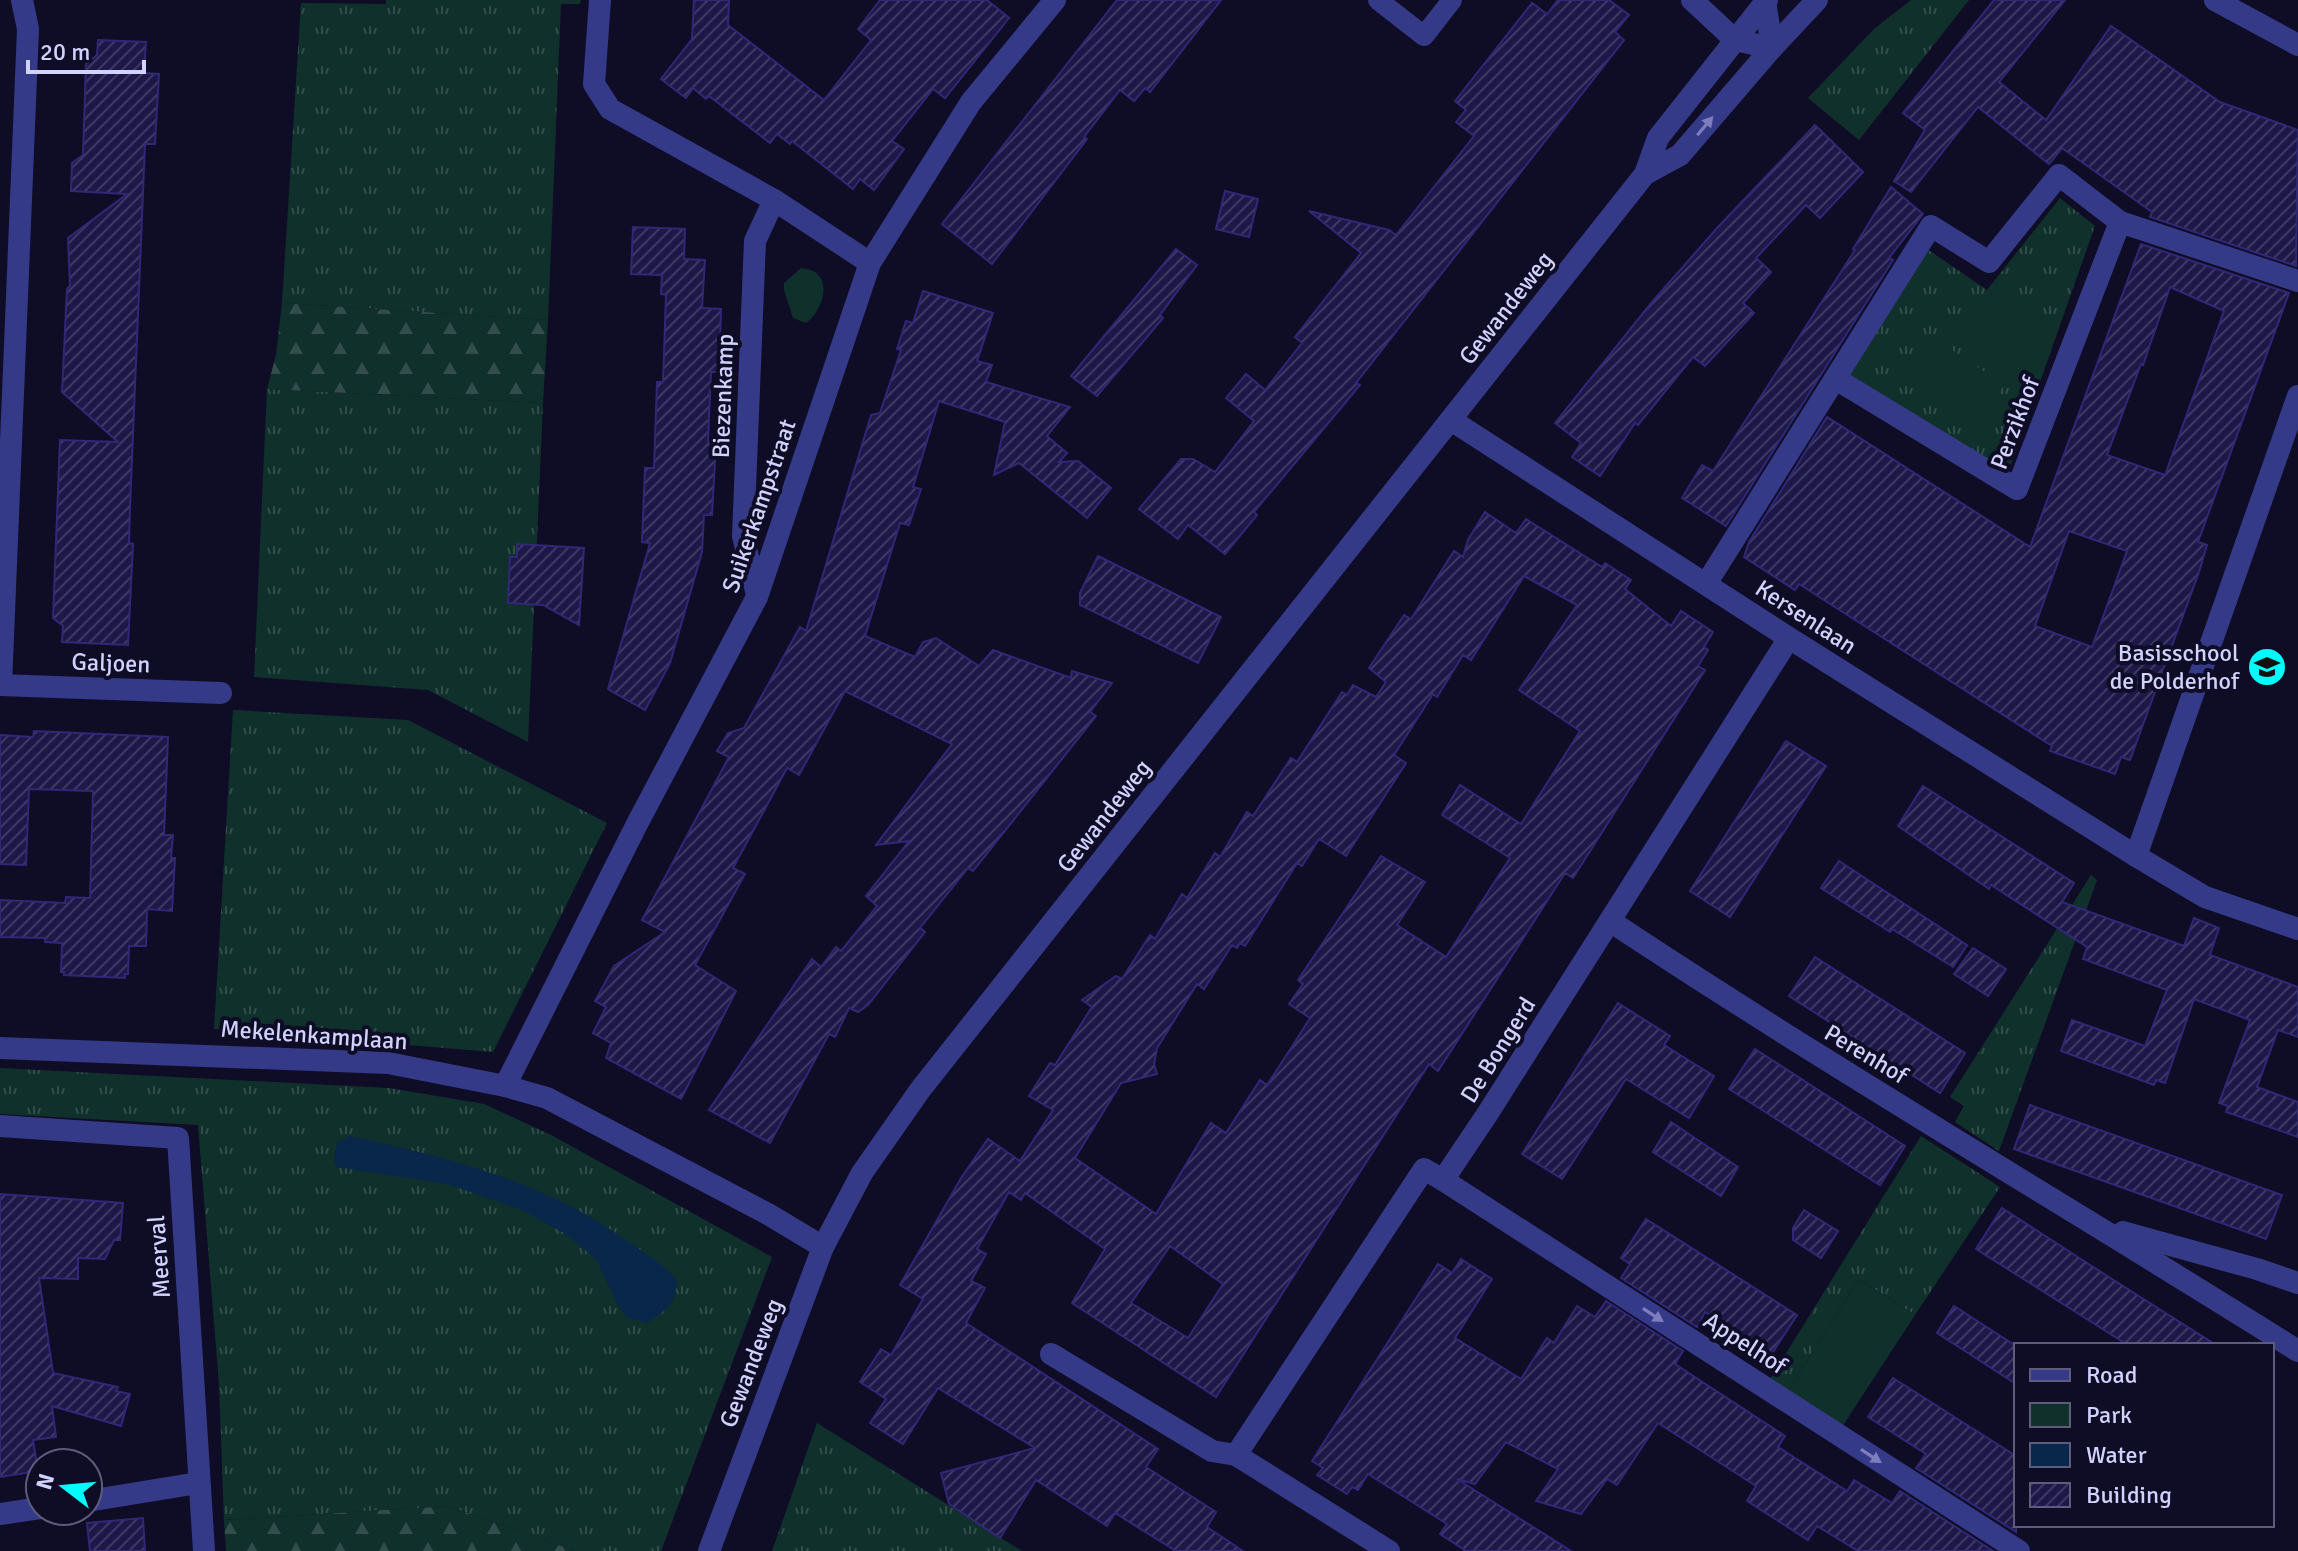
<svg xmlns="http://www.w3.org/2000/svg" width="2298" height="1551" font-family="Signika,sans-serif">
<style>
.grass{fill:url(#grass-tufts)}
.forest{fill:url(#forest-firs)}
.green{fill:#10302c}
.water{fill:#08274a}
.building{fill:url(#building-hatch);stroke:#302876;stroke-width:2;fill-rule:evenodd}
.lines{fill:none;stroke-linecap:round;stroke-linejoin:round}
.service{stroke:#353a88;stroke-width:20}
.minor{stroke:#353a88;stroke-width:22}
.tertiary{stroke:#353a88;stroke-width:22}
.oneway{fill:#7c7ebe}
.labels{text-anchor:middle;dominant-baseline:central;stroke-width:8;stroke-linejoin:round;paint-order:stroke}
.street-label{font-size:24px;fill:#d2d2ff;stroke:#0f0d26}
.poi-label{font-size:24px;fill:#d2d2ff;stroke:#0f0d26;text-anchor:end}
</style>
<defs>
<pattern id="grass-tufts" width="24" height="20" patternUnits="userSpaceOnUse" patternTransform="scale(2)"><rect width="24" height="20" fill="#10302c"/><path d="M3 7l-1-3M5 7V3M7 7l1-3M15 17l-1-3M17 17v-4M19 17l1-3" fill="none" stroke="#324d4c"/></pattern>
<pattern id="forest-firs" width="22" height="20" patternUnits="userSpaceOnUse" patternTransform="scale(2)"><rect width="22" height="20" fill="#10302c"/><path d="M5 1l3.5 6h-7zM16 11l3.5 6h-7z" fill="#324d4c"/></pattern>
<pattern id="building-hatch" width="6" height="6" patternUnits="userSpaceOnUse" patternTransform="scale(2)"><rect width="6" height="6" fill="#1d1848"/><path d="M-1 1l2-2M0 6l6-6M5 7l2-2" fill="none" stroke="#3d3963"/></pattern>
</defs>
<rect width="100%" height="100%" fill="#0f0d26"/>
<g class="grass">
<polygon points="386,0 581,0 580,4 561,4 548,320 282,303 301,3 386,4"/>
<polygon points="1911,0 1969,0 1859,140 1808,98 1874,29"/>
<polygon points="2060,198 2095,226 2006,478 1848,378 1927,249 1987,290"/>
<polygon points="267,389 543,403 528,742 428,690 254,677"/>
<polygon points="233,710 408,720 607,823 493,1052 214,1029"/>
<polygon points="2091,875 2097,880 1999,1151 1955,1122 1964,1106 1950,1097"/>
<polygon points="0,1068 389,1088 484,1104 551,1135 772,1257 661,1551 575,1551 448,1506 224,1520 219,1384 198,1125 0,1114"/>
<polygon points="1921,1136 2000,1187 1915,1315 1859,1279 1788,1391 1770,1379"/>
<polygon points="817,1423 1022,1551 772,1551"/>
</g>
<g class="forest">
<polygon points="282,303 548,320 543,403 267,389 276,355"/>
<polygon points="448,1506 575,1551 226,1551 224,1520"/>
</g>
<g class="green">
<path d="M801,268c6,1 14,2 18,8 11,13 0,38 -13,47l-13,-5 -9,-28v-7z"/>
<polygon points="1999,283 2058,330 2038,387 1960,338"/>
<polygon points="1927,333 2004,385 1978,425 1900,372"/>
<polygon points="1859,1279 1915,1315 1842,1427 1788,1391"/>
</g>
<path class="water" d="M349,1136c101,22 195,45 280,106 17,12 34,22 48,38 0,23 -11,31 -30,43l-20,-6 -8,-10 -23,-48 -32,-26 -42,-23 -75,-26 -110,-17 -3,-7 3,-17z"/>
<g class="building">
<polygon points="694,0 729,0 728,25 824,100 871,40 858,29 880,0 987,0 1009,18 945,98 933,89 892,141 904,149 874,190 860,179 853,189 792,141 790,144 777,134 770,143 709,96 706,99 693,88 686,98 661,79 692,39"/>
<polygon points="1117,0 1221,0 1150,92 1145,88 1134,101 1120,90 1084,137 1087,139 992,264 942,224"/>
<polygon points="1558,0 1609,0 1629,15 1615,32 1624,40 1356,383 1360,385 1254,512 1257,515 1225,554 1188,525 1178,539 1139,509 1181,459 1193,459 1215,472 1254,421 1226,398 1246,374 1265,390 1302,343 1295,337 1361,253 1309,211 1389,230 1396,235 1474,136 1456,122 1466,110 1455,101 1532,3 1547,14"/>
<polygon points="1994,0 2065,0 1999,82 2046,120 2111,26 2220,102 2298,130 2296,266 2150,217 2152,212 2062,148 2049,164 1978,107 1911,192 1894,181 1925,130 1903,113"/>
<polygon points="98,40 146,42 144,73 159,74 155,144 145,144 130,507 129,543 133,544 128,645 62,642 63,626 53,618 60,440 118,442 62,392 67,289 70,286 68,238 127,194 71,191 72,163 83,155 86,64 97,55"/>
<polygon points="1815,125 1863,172 1820,218 1806,205 1756,258 1771,272 1743,303 1754,313 1705,366 1693,357 1638,425 1635,423 1600,476 1572,457 1581,443 1555,423 1652,302 1718,227"/>
<polygon points="1891,187 1923,214 1889,258 1893,260 1726,526 1682,498 1702,465 1713,471 1855,250 1853,249"/>
<polygon points="1225,191 1258,199 1249,237 1216,229"/>
<polygon points="633,227 685,229 684,259 705,260 702,308 721,309 719,372 711,372 708,441 716,441 712,515 704,515 702,552 670,663 645,710 608,689 650,543 642,542 645,468 654,468 657,382 663,382 666,295 661,294 662,275 631,274"/>
<path d="M2141,244l148,49 -91,249 9,3 -8,27 -69,188 -9,-3 -6,17 -65,-23 2,-5 -253,-162 -4,6 -51,-33 5,-15 78,-125 203,130zM2170,287l54,24 -59,164 -58,-20 34,-91 2,1zM2069,531l58,20 -35,96 -57,-21z"/>
<polygon points="1176,249 1197,265 1160,315 1163,318 1097,396 1071,376"/>
<polygon points="923,291 993,313 977,361 992,365 986,382 1070,407 1047,436 1067,453 1059,462 1078,461 1111,488 1087,518 1019,463 994,475 1005,422 939,401 913,487 921,489 909,525 900,523 865,636 915,657 923,642 936,638 979,666 993,650 1071,678 1072,671 1112,683 1090,712 1096,716 973,871 968,868 920,928 925,932 868,1005 858,1012 849,1008 835,1037 829,1034 770,1143 709,1110 812,959 821,967 836,947 841,951 877,906 866,896 909,841 876,845 952,744 845,691 799,775 787,768 733,868 745,874 695,965 736,991 681,1099 606,1058 611,1043 593,1033 606,1007 595,1001 614,966 665,932 642,920 729,757 717,751 728,733 744,728 800,627 806,631 871,415 880,413 901,350 897,349 906,321 913,323"/>
<path d="M1485,512l31,21 10,-14 76,48 3,-4 26,17 -6,9 46,37 10,-15 32,21 -9,15 4,3 -10,16 7,4 -132,208 -8,-5 -127,198 -9,-7 -213,333 -144,-94 33,-54 -80,-56 -4,7 -12,-8 -32,57 9,5 -15,27 14,7 -19,35 192,126 -12,18 70,45 -9,15 36,24h-67l-61,-38 -8,13 -71,-46 -36,58 -51,-34 -8,-31 94,-25 -97,-60 -35,56 -33,-21 16,-24 -26,-17 21,-33 10,6 32,-56 -23,-14 61,-107 27,-39 32,22 33,-51 -24,-14 21,-33 5,2 37,-58 -10,-7 34,-24 6,3 28,-44 5,4 27,-45 5,4 28,-45 5,4 27,-45 6,4 38,-58 6,4 45,-70 5,3 6,-10 23,12 10,-15 -17,-14 35,-53 7,4 43,-68 9,6 5,-17zM1524,576l53,29 -58,85 61,41 -59,93 -61,-39 -18,30 68,43 -64,99 -49,-32 28,-43 -44,-26 -83,124 5,4 -14,20 21,14 -15,24 -28,43 -7,-5 -34,53 -15,-10 -55,91 -81,-56 46,-75 36,-9 -3,-10 3,-16 40,-64 7,5 28,-44 5,3 3,-5 5,3 52,-83 5,3 17,-27 27,17 60,-93 -12,-8 39,-61 4,3 26,-42 8,5zM1170,1246l53,38 -35,54 -57,-35z"/>
<polygon points="517,544 584,548 579,625 543,605 508,603 510,557 517,557"/>
<polygon points="1098,556 1221,617 1198,663 1080,605 1080,593"/>
<polygon points="34,731 168,737 164,835 173,835 171,858 175,858 172,911 147,909 146,946 129,946 128,974 125,974 125,978 64,975 64,972 61,972 62,943 45,942 45,938 0,937 0,900 65,903 66,897 90,898 93,791 29,789 26,865 0,864 0,735 33,737"/>
<polygon points="1786,741 1826,766 1730,917 1690,891"/>
<polygon points="1923,786 2074,883 2062,902 2184,946 2194,918 2219,928 2210,955 2298,987 2298,1037 2278,1030 2257,1087 2298,1102 2298,1137 2226,1112 2228,1106 2219,1103 2250,1020 2194,999 2165,1083 2156,1080 2154,1085 2061,1051 2072,1020 2145,1046 2167,990 2083,959 2087,947 1991,885 1989,889 1898,826"/>
<polygon points="1839,861 1967,945 1953,967 1892,929 1890,932 1821,888"/>
<polygon points="1973,948 2006,969 1988,996 1954,974"/>
<polygon points="1815,957 1965,1053 1940,1093 1789,996"/>
<polygon points="1618,1003 1670,1036 1664,1045 1714,1076 1689,1118 1626,1079 1562,1179 1522,1154"/>
<polygon points="1755,1049 1905,1146 1880,1185 1729,1089"/>
<polygon points="2030,1105 2282,1195 2266,1239 2014,1149"/>
<polygon points="1671,1122 1738,1167 1721,1196 1653,1152"/>
<polygon points="0,1194 123,1203 120,1240 114,1240 105,1259 78,1258 78,1279 39,1278 53,1373 118,1387 116,1391 130,1394 121,1426 52,1406 56,1437 33,1440 38,1471 0,1477"/>
<polygon points="2002,1208 2101,1272 2216,1345 2128,1345 1976,1249"/>
<polygon points="1804,1210 1838,1231 1821,1258 1793,1240 1793,1228"/>
<polygon points="1646,1219 1797,1315 1771,1355 1705,1312 1697,1327 1621,1278 1630,1264 1621,1258"/>
<polygon points="1461,1259 1492,1279 1455,1338 1521,1379 1547,1338 1554,1343 1577,1306 1595,1317 1606,1301 1683,1351 1675,1364 1785,1436 1778,1447 1847,1491 1854,1480 1892,1503 1900,1491 1993,1551 1858,1551 1817,1526 1808,1540 1747,1501 1756,1486 1658,1423 1617,1485 1607,1479 1581,1514 1536,1501 1558,1469 1506,1442 1475,1484 1457,1479 1571,1551 1466,1551 1440,1534 1447,1524 1368,1474 1358,1490 1352,1487 1347,1494 1317,1475 1323,1468 1312,1461 1438,1264 1452,1273"/>
<polygon points="1954,1306 2016,1346 2016,1384 1937,1333"/>
<polygon points="1893,1378 2016,1456 2016,1532 1916,1468 1926,1454 1868,1417"/>
<polygon points="143,1518 145,1551 90,1551 87,1523"/>
</g>
<g class="lines">
<polyline class="service" points="1378,0 1424,36 1452,0"/>
<g class="minor">
<polyline points="600,0 594,84 610,109 774,200 870,263"/>
<polyline points="1692,0 1735,40 1772,48 1765,0"/>
<polyline points="1836,379 2017,489 2120,222"/>
<polyline points="1451,420 1789,638 2136,856 2205,897 2298,929"/>
<polyline points="1706,584 1931,226 1989,262 2059,175 2120,222 2298,281"/>
<polyline points="757,595 743,536 755,241 774,200"/>
<polyline points="0,685 221,693"/>
<polyline points="1,685 28,29 22,0"/>
<polyline points="2136,856 2298,396"/>
<path d="M1610,921c225,149 459,286 688,430"/>
<polyline points="0,1048 388,1063 505,1086 547,1098 768,1214 823,1247"/>
<polyline points="505,1086 637,824 757,597 870,263 971,102 1055,0"/>
<polyline points="0,1126 178,1138 204,1551"/>
<polyline points="1443,1180 2019,1551"/>
<polyline points="2123,1232 2257,1269 2298,1283"/>
<polyline points="1051,1354 1212,1451 1236,1455 1389,1551"/>
<polyline points="1236,1455 1424,1169 1443,1180 1488,1113 1789,638"/>
<polyline points="88,1501 198,1483"/>
<polyline points="0,1514 40,1508"/>
</g>
<g class="tertiary">
<polyline points="2215,0 2298,45"/>
<polyline points="1645,174 1680,155 1772,48 1817,0"/>
<polyline points="709,1551 823,1247 862,1173 920,1090 1645,174 1658,138 1767,0"/>
</g>
</g>
<defs><path id="oneway-solid" d="M-6-.8H1V-3.2L6.5 0L1 3.2V.8H-6Z" transform="scale(2)"/></defs>
<g class="oneway">
<use href="#oneway-solid" transform="translate(1705 126) rotate(-50)"/>
<use href="#oneway-solid" transform="translate(1653 1315) rotate(33)"/>
<use href="#oneway-solid" transform="translate(1871 1456) rotate(33)"/>
</g>
<defs>
<symbol id="school-disc" viewBox="-11 -11 22 22"><circle r="9.5" fill="#00fdfc" stroke="#0f0d26"/><path d="M0-5L7-2L0 1L-7-2ZM-4 1L0 2.5L4 1V4Q0 6-4 4Z" fill="#111"/></symbol>
</defs>
<g fill-rule="evenodd">
<use href="#school-disc" x="2245" y="645" width="44" height="44"/>
</g>
<g class="labels">
<g class="street-label">
<text transform="translate(1506 308) rotate(-52)">Gewandeweg</text>
<text transform="translate(723 396) rotate(-88)">Biezenkamp</text>
<text transform="translate(2015 423) rotate(-69)">Perzikhof</text>
<text transform="translate(759 506) rotate(-71)">Suikerkampstraat</text>
<text transform="translate(1806 617) rotate(33)">Kersenlaan</text>
<text transform="translate(111 663) rotate(2)">Galjoen</text>
<text transform="translate(1104 816) rotate(-52)">Gewandeweg</text>
<text transform="translate(314 1035) rotate(4)">Mekelenkamplaan</text>
<text transform="translate(1498 1050) rotate(-58)">De Bongerd</text>
<text transform="translate(1866 1054) rotate(31)">Perenhof</text>
<text transform="translate(159 1257) rotate(-94)">Meerval</text>
<text transform="translate(1745 1343) rotate(33)">Appelhof</text>
<text transform="translate(751 1363) rotate(-69)">Gewandeweg</text>
</g>
<g class="poi-label">
<text x="2239" y="653">Basisschool<tspan x="2239" dy="28">de Polderhof</tspan></text>
</g>
</g>
<rect x="2014" y="1343" width="260" height="184" fill="#0f0d26" stroke="#5d5c7d" stroke-width="2"/>
<rect x="2030" y="1369" width="40" height="12" fill="#353a88" stroke="#5d5c7d" stroke-width="2"/>
<text x="2086" y="1383" font-size="24" fill="#d2d2ff">Road</text>
<rect x="2030" y="1403" width="40" height="24" fill="#10302c" stroke="#5d5c7d" stroke-width="2"/>
<text x="2086" y="1423" font-size="24" fill="#d2d2ff">Park</text>
<rect x="2030" y="1443" width="40" height="24" fill="#08274a" stroke="#5d5c7d" stroke-width="2"/>
<text x="2086" y="1463" font-size="24" fill="#d2d2ff">Water</text>
<rect x="2030" y="1483" width="40" height="24" fill="url(#building-hatch)" stroke="#5d5c7d" stroke-width="2"/>
<text x="2086" y="1503" font-size="24" fill="#d2d2ff">Building</text>
<g transform="translate(64 1487) rotate(286)"><circle r="38" fill="#0f0d26" stroke="#5d5c7d" stroke-width="2"/>
<path d="M0-6L14 30L0 20L-14 30Z" fill="#00fdfc"/>
<text y="-12" font-size="22" font-weight="bold" text-anchor="middle" fill="#d2d2ff">N</text>
</g>
<path d="M28 60v12h116v-12" fill="none" stroke="#d2d2ff" stroke-width="4"/>
<text x="40" y="60" font-size="24" fill="#d2d2ff" stroke="#0f0d26" stroke-width="6" paint-order="stroke">20 m</text>
</svg>
